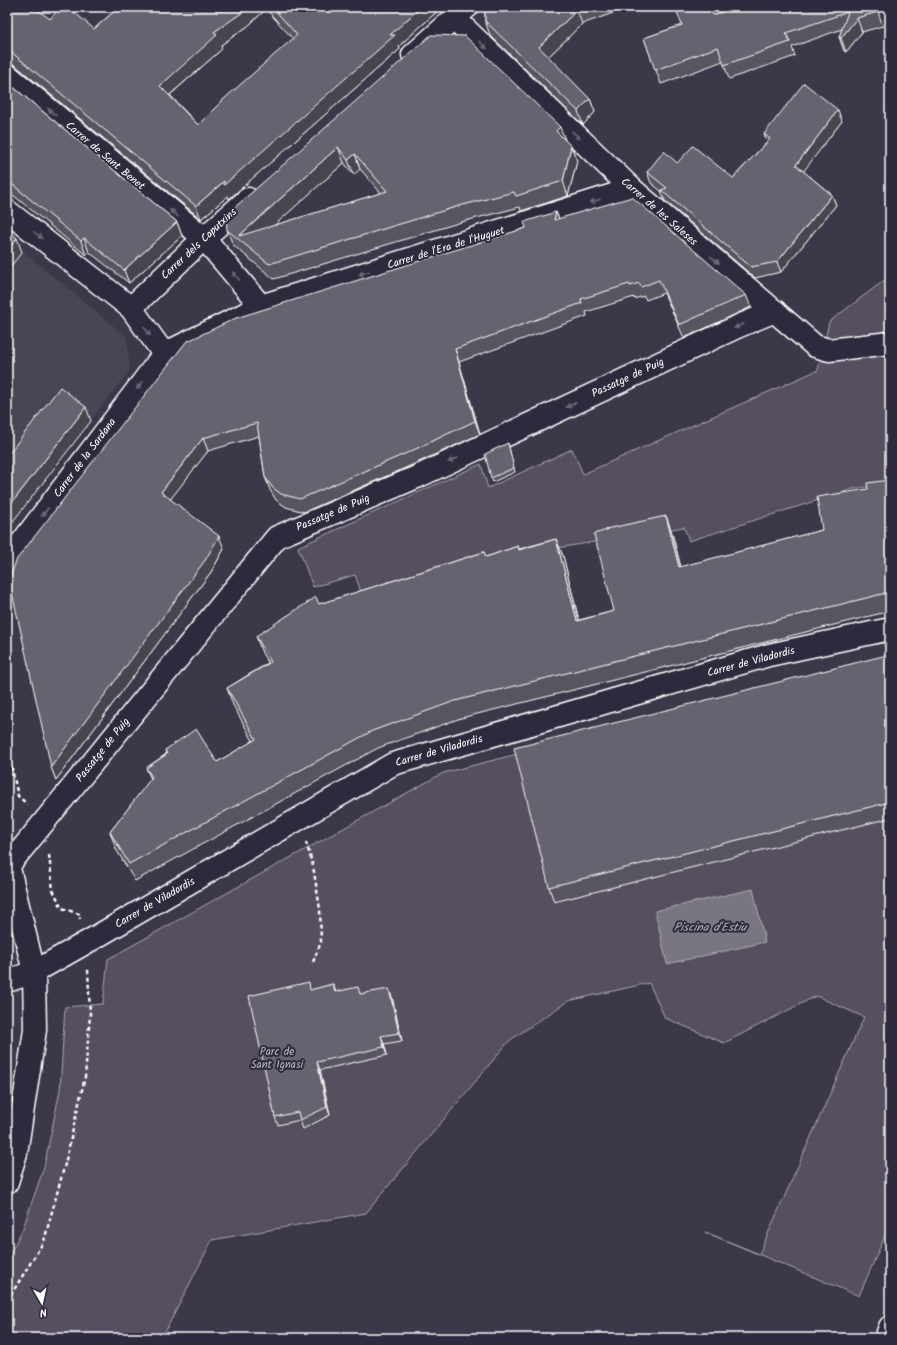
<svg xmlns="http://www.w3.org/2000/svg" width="897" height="1345" font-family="Kalam,sans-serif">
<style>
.built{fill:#494455}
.green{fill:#555060;stroke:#aaa8b0}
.water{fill:#797682;stroke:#afadb4}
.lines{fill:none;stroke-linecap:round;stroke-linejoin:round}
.street-casing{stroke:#fff;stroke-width:25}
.secondary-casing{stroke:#fff;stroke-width:25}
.path{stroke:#fff;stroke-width:2.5;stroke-dasharray:4 3;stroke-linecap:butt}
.street{stroke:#2f2a3d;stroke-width:22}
.secondary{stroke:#2f2a3d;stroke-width:22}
.wall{fill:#585460;stroke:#fff;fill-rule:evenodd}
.shaded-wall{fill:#47454e;stroke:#fff}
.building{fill:#666270;stroke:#fff;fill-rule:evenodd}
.oneway{fill:#6d6a77}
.labels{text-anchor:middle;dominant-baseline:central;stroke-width:4;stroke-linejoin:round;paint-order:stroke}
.street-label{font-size:11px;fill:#fff;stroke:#2f2a3d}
.park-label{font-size:11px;fill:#bbb9bf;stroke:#2f2a3d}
.water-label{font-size:12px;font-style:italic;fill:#b5b4ba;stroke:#2f2a3d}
</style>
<rect width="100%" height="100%" fill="#3c3749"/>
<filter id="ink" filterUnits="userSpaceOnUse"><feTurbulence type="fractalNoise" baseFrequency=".025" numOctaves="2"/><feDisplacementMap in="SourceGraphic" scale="8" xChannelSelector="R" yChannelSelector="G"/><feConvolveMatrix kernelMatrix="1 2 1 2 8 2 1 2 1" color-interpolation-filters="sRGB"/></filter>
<g filter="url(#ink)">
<polygon class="built" points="7,238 127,337 130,370 7,529"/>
<g class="green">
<polygon points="890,276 890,483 853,489 689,541 684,527 552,549 488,556 362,595 355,575 313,587 298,547 481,464 488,488 572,449 583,474 818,370 829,322"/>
<polygon points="890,659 890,1224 859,1296 705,1232 759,1254 864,1017 816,996 724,1043 665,1018 649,983 568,1001 509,1041 366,1213 212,1240 162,1338 7,1338 7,1260 23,1228 44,1167 60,1090 65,1007 103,1004 108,959 443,773"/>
</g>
<polygon class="water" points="753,889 765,942 667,964 655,911"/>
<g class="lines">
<defs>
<g id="street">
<polyline points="454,18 632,189 815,346 829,350 890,343"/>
<polyline points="413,55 467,7"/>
<polyline points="7,75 204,238 261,306"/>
<polyline points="7,211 131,308 164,354"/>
<polyline points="131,308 204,238 248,199"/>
<polyline points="7,562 164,354 261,306 632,189"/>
<polyline points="7,860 34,972 35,1030 16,1153 7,1182"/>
<polyline points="8,866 277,537 419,476 739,326 775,311"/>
<polyline points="7,981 34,972 96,937 393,764 769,655 890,629"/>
</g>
<polyline id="secondary" points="886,1338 890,1327"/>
</defs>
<use href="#street" class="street-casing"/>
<use href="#secondary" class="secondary-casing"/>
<g class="path">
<polyline points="7,746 18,796 27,804"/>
<polyline points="306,842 313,866 320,909 321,942 313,962"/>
<polyline points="49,855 53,890 62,908 79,914 80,919"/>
<polyline points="7,1301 44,1241 65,1164 85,1077 90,1015 88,969"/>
</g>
<use href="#street" class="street"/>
<use href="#secondary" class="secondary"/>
</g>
<g class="wall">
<path d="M7,7l43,12 44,10 25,-22h323l-43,39 1,3 -171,150 -1,-3 -27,23 -186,-154 -6,-2h-2zM266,9l27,30 -95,86 -28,-30 52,-46 -1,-4 27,-19z"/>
<polygon points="485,7 630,7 582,24 548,57 590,99 595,112 583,125 490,35 485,21"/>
<polygon points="882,7 878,12 883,26 862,32 846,52 844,51 839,37 842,29 792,47 795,56 729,79 723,61 661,84 644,38 682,25 713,15"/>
<path d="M431,35l133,104 13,22 -9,35 -47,15 -1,-4 -55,14 -191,58 -41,-34 -6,-15zM344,163l10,12 6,-6 21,24 -108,33z"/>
<polygon points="7,82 177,222 182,236 129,283 89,252 86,255 7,190"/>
<polygon points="842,121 803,171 832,195 836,205 781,272 755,278 665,201 661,191 651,183 647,172 677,163 733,178 767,142 764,134"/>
<polygon points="556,212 559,219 746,295 751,307 684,338 664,293 646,300 644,296 634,299 634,297 586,312 587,316 459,362 480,434 412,465 304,512 286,507 276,500 270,490 265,477 259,436 208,451 170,499 224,549 211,572 56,780 51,767 186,342 526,228"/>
<polygon points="508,443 515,472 493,482 491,478"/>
<polygon points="890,480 890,611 461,718 378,748 135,881 116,849 110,832 151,779 146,768 166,754 165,750 217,762 253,741 233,705 227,688 268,663 262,653 256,636 319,604 484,552 486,557 518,546 519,549 556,539 563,556 579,620 614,611 666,516 672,533 681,567 822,530 868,489"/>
<polygon points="890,643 890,818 554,902 549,887 887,655"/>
<polygon points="333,984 336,992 392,997 402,1041 384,1044 387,1055 320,1070 330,1115 303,1129 300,1120 278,1125 275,1117 311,990"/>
</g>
<g class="shaded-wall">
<polygon points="249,7 266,7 266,9 248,26 221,45 222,49 165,99 160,86 214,32"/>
<polygon points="421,7 442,7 399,46 400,49 229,199 228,196 201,219 196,206"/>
<polygon points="876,7 882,7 878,12"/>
<polygon points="577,10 582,24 544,61 539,47"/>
<polygon points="857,18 862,32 846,52 841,38"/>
<polygon points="590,99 595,112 583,125 578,111"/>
<polygon points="838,110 842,121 800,176 796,165"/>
<polygon points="560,127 566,142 556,131"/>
<polygon points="571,146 577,161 568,196 563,181"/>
<polygon points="338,147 344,163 249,248 239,236"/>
<polygon points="355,154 360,169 354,175 348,160"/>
<polygon points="832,195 836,205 781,272 777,262"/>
<polygon points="556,212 561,224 554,220"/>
<polygon points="177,222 182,236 129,283 124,270"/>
<polygon points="17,238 22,252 7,271 7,251"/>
<polygon points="84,238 89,252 86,255 81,241"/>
<polygon points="455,349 459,362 480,434 475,421"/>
<polygon points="86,407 91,421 7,529 7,509"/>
<polygon points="203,438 208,451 166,505 161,492"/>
<polygon points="666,516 672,533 685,584 679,567"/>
<polygon points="219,536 224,549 211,572 56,780 51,767"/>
<polygon points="556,539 563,556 583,638 577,621"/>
<polygon points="389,989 392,997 402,1041 399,1033"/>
<polygon points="381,1036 384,1044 387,1055 384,1047"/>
<polygon points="317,1062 320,1070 330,1115 327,1107"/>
</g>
<g class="building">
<polygon points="7,7 34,7 50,19 60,7 68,7 94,29 119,7 249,7 243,12 214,32 217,35 160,86 198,125 225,98 297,35 272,7 421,7 390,35 395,35 224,185 224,181 196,206 10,51 7,50"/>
<polygon points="485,7 585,7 577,10 539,47 590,99 578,111 485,21"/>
<polygon points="675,7 710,7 713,15 737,7 876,7 878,12 857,18 841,38 839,37 848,12 786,33 790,42 724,65 718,47 655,70 644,38 682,25"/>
<path d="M431,35l34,1 95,91 -4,4 15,15 -8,35 -47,15 -2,-4 -55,14 -190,58 -42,-34 -1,-15zM338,147l10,13 7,-6 32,37 -148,45z"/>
<polygon points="7,82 177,222 124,270 84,238 81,241 7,180"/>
<polygon points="804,83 838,110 796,165 832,195 777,262 751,267 661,190 667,188 647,172 664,151 677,163 693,146 733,178 770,139 764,134"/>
<polygon points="632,197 746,295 679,325 659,280 641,287 639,283 630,286 629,284 581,299 582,303 455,349 475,421 407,453 300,499 281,494 272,487 265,477 257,423 203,438 161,492 219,536 206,559 51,767 9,579 17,559 186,342 236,318 526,228 524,222 556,212 554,220"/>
<polygon points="7,229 17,238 7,251"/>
<polygon points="60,387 86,407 7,509 7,456"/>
<polygon points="508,443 514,468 491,478 485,454"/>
<polygon points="890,480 890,592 455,701 372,731 129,864 110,832 152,777 146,768 167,754 165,750 196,729 217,762 256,739 227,688 271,662 256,636 316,597 319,604 484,552 486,557 518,546 519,550 556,539 577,621 614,611 594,534 607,530 606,529 666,516 679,567 822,530 817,497 868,489 867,483"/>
<polygon points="890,643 890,802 549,887 514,748 887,655 884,644"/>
<polygon points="309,982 310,990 333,984 335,992 358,987 360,994 389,989 399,1033 381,1036 384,1047 317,1062 327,1107 300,1120 298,1112 275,1117 249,996"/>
</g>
<defs><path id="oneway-solid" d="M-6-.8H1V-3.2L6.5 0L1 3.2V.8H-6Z"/></defs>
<g class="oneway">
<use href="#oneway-solid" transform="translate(483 45) rotate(44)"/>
<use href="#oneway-solid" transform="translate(52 112) rotate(-140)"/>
<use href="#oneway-solid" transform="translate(576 135) rotate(44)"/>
<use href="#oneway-solid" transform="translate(595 201) rotate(163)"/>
<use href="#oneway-solid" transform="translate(174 213) rotate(-140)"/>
<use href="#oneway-solid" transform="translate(38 235) rotate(38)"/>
<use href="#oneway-solid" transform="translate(715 260) rotate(40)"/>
<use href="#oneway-solid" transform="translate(364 273) rotate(163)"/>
<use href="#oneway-solid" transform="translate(236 276) rotate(-130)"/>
<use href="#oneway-solid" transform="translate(739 326) rotate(156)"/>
<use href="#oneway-solid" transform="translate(147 331) rotate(54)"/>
<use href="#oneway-solid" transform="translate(140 385) rotate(127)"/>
<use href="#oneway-solid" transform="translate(571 405) rotate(155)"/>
<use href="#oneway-solid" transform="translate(453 460) rotate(155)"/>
<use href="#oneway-solid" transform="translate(45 512) rotate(127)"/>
</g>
</g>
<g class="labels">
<g class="street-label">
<text transform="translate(105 156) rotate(40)">Carrer de Sant Benet</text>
<text transform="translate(659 212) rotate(41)">Carrer de les Saleses</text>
<text transform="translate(199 244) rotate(-43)">Carrer dels Caputxins</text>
<text transform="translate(446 248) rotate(-17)">Carrer de l'Era de l'Huguet</text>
<text transform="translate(628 378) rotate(-25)">Passatge de Puig</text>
<text transform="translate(85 458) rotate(-53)">Carrer de la Sardana</text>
<text transform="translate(333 513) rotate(-23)">Passatge de Puig</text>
<text transform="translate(751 662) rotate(-15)">Carrer de Viladordis</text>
<text transform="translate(103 750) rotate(-51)">Passatge de Puig</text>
<text transform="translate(439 751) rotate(-16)">Carrer de Viladordis</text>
<text transform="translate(155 903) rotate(-30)">Carrer de Viladordis</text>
</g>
<g class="park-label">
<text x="277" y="1052">Parc de<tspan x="277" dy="13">Sant Ignasi</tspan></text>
</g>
<g class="water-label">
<text x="710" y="927">Piscina d'Estiu</text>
</g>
</g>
<rect width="897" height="1345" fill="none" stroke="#2f2a3d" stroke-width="24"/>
<rect x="12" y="12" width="873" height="1321" fill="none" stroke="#fff" stroke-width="1.5" filter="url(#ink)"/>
<g transform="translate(42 1303) rotate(171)" stroke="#2f2a3d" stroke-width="3" paint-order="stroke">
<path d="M0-3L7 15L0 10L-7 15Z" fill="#ffffff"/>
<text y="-6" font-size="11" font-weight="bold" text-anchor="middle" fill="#ffffff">N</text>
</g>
</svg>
